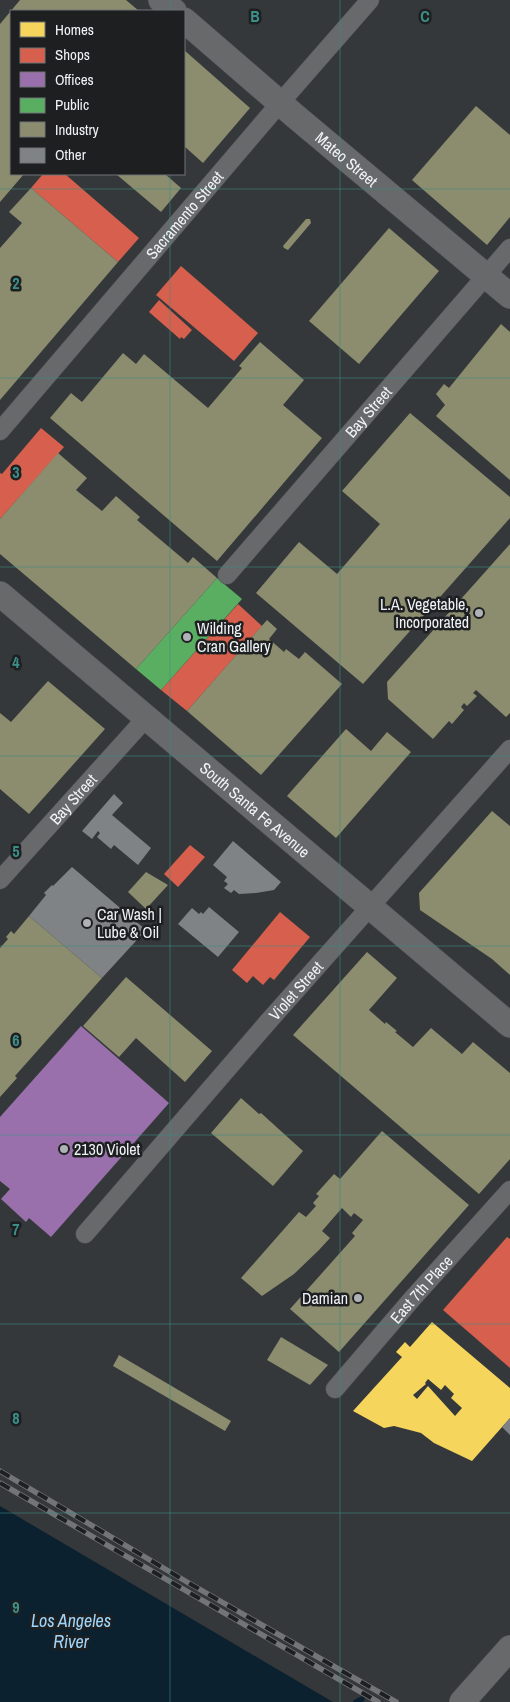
<svg xmlns="http://www.w3.org/2000/svg" width="510" height="1702" font-family="'Archivo Narrow',sans-serif">
<style>
.water{fill:#0c212f}
.homes{fill:#f6d55c;fill-rule:evenodd}
.shops{fill:#d6604d}
.offices{fill:#9970ab}
.public{fill:#5aae61}
.industry{fill:#8c8c6e}
.lines{fill:none;stroke-linecap:round;stroke-linejoin:round}
.stream{stroke:#0c212f;stroke-width:5.5}
.building{fill:#808385}
.street-casing{stroke:#545658;stroke-width:19}
.secondary-casing{stroke:#545658;stroke-width:26}
.street{stroke:#67696b;stroke-width:18}
.secondary{stroke:#67696b;stroke-width:25}
.rail-casing{stroke:#727476;stroke-width:5.5}
.rail{stroke:#1d1f21;stroke-width:4;stroke-dasharray:11;stroke-linecap:butt}
.grid{fill:none;stroke:#3c8f89;stroke-width:1;stroke-opacity:0.55}
.poi-dot{fill:#aeb2b4;stroke:#1d1f21;stroke-width:2}
.labels{text-anchor:middle;dominant-baseline:central;stroke-width:5;stroke-linejoin:round;paint-order:stroke}
.street-label{font-size:16px;fill:#eff3f6;stroke:#1d1f21}
.poi-label{font-size:16px;fill:#eff3f6;stroke:#1d1f21;text-anchor:start}
.water-label{font-size:18px;font-style:italic;fill:#9ed5fb;stroke:#1d1f21}
.grid-label{font-size:16px;text-anchor:middle;font-weight:bold;fill:#3c8f89;stroke:#1d1f21;stroke-width:5;stroke-linejoin:round;paint-order:stroke}
</style>
<rect width="100%" height="100%" fill="#35383a"/>
<polygon class="water" points="0,1506 333,1702 0,1702"/>
<path class="homes" d="M432,1322l78,66v30l-38,43 -38,-18 -13,-10 -27,-7 -10,2 -31,-17 49,-54 -6,-5 9,-10 5,5zM428,1379l13,11 4,-5 9,9 -3,4 11,10 -7,8 -27,-30 -11,13 -4,-4 13,-11 -1,-1z"/>
<g class="shops">
<polygon points="43,174 65,174 139,238 118,262 31,188"/>
<polygon points="181,266 258,333 234,361 156,295"/>
<polygon points="159,300 192,330 184,339 181,337 180,339 149,312"/>
<polygon points="41,428 64,447 0,519 0,473 2,474"/>
<polygon points="238,604 262,626 187,711 161,690"/>
<polygon points="190,845 205,857 178,887 164,874"/>
<polygon points="280,912 310,937 274,980 270,977 263,985 253,976 247,983 232,970"/>
<polygon points="507,1237 510,1239 510,1368 443,1310"/>
</g>
<polygon class="offices" points="81,1026 169,1103 51,1237 29,1218 26,1222 1,1199 10,1189 0,1181 0,1117"/>
<polygon class="public" points="217,578 242,599 161,690 136,669"/>
<g class="industry">
<polygon points="20,0 126,0 139,11 11,11 11,174 24,174 0,202 0,24"/>
<polygon points="184,50 250,108 203,163 184,146"/>
<polygon points="476,106 510,135 510,217 487,245 412,180"/>
<polygon points="116,174 165,174 181,188 161,212"/>
<polygon points="31,188 118,262 0,400 0,248 22,223 9,212"/>
<polygon points="306,219 310,219 311,223 288,250 284,248 283,246"/>
<polygon points="389,228 439,271 359,364 309,321"/>
<polygon points="501,324 510,332 510,480 436,416 445,405 436,394 444,384 449,388"/>
<polygon points="260,342 304,380 283,405 322,438 217,561 50,418 71,393 82,402 123,353 136,364 144,354 208,408 242,368 239,366"/>
<polygon points="410,413 510,497 510,518 363,684 256,593 299,542 337,574 380,524 342,491"/>
<polygon points="58,453 87,478 76,490 102,511 116,496 140,517 137,520 188,563 193,557 217,578 136,669 0,554 0,519"/>
<polygon points="510,544 510,713 506,717 476,690 473,693 477,696 467,706 464,703 461,707 464,710 452,724 449,721 433,739 388,699 387,682"/>
<polygon points="267,620 277,629 269,639 284,652 286,649 299,659 305,652 342,684 261,775 187,711"/>
<polygon points="48,681 105,729 29,814 0,789 0,713 11,722"/>
<polygon points="346,729 371,751 387,732 411,752 336,838 287,796"/>
<polygon points="492,811 510,826 510,975 492,959 420,910 419,893"/>
<polygon points="146,872 168,885 146,909 128,892"/>
<polygon points="29,916 102,978 15,1076 17,1078 0,1097 0,948 8,939 6,937 11,931 14,934"/>
<polygon points="367,952 397,978 369,1010 385,1024 386,1022 397,1031 395,1032 413,1047 431,1028 462,1054 473,1042 510,1073 510,1159 479,1194 293,1035"/>
<polygon points="126,977 212,1051 185,1082 136,1038 119,1057 83,1026"/>
<polygon points="241,1098 259,1114 261,1113 303,1151 273,1186 211,1133"/>
<polygon points="382,1131 469,1205 339,1352 290,1309 355,1236 352,1233 363,1220 354,1213 351,1217 342,1208 322,1231 330,1238 319,1250 294,1274 262,1296 241,1278 299,1212 306,1217 316,1206 313,1203 319,1196 316,1194 334,1174 340,1179"/>
<polygon points="281,1337 328,1365 310,1385 267,1360"/>
<polygon points="119,1355 231,1421 225,1431 113,1366"/>
</g>
<g class="lines">
<polyline class="stream" points="356,1702 362,1699"/>
</g>
<g class="building">
<polygon points="114,794 123,803 112,815 151,848 138,865 114,845 111,849 97,837 100,833 98,831 92,839 82,831"/>
<polygon points="233,841 281,882 274,890 256,893 239,894 234,890 231,893 224,888 228,884 224,881 227,877 213,865"/>
<polygon points="72,867 146,930 102,978 29,916 46,895 44,893 52,885 53,886"/>
<polygon points="209,907 239,932 218,957 178,924 192,908 199,914 201,912 203,914"/>
<polygon points="510,1418 510,1435 502,1427"/>
</g>
<g class="lines">
<defs>
<g id="street">
<path id="s1" d="M0,431l280,-328 90,-103"/>
<path id="s2" d="M227,575l283,-327"/>
<path id="s3" d="M0,880l146,-162"/>
<path id="s4" d="M85,1234l182,-211 243,-274"/>
<path id="s5" d="M335,1389l77,-90 98,-109"/>
</g>
<g id="secondary">
<polyline points="161,0 174,11"/>
<path id="s6" d="M184,20l111,96 215,180"/>
<path id="s7" d="M0,594l510,431"/>
<polyline points="462,1702 510,1648"/>
</g>
</defs>
<use href="#street" class="street-casing"/>
<use href="#secondary" class="secondary-casing"/>
<use href="#street" class="street"/>
<use href="#secondary" class="secondary"/>
<defs>
<g id="rail">
<polyline points="0,1471 187,1582 396,1702"/>
<polyline points="0,1483 378,1702"/>
</g>
</defs>
<use href="#rail" class="rail-casing"/>
<use href="#rail" class="rail"/>
</g>
<path class="grid" d="M170,0v11M340,0v1702M170,174v1528M0,189h510M0,378h510M0,567h510M0,756h510M0,946h510M0,1135h510M0,1324h510M0,1513h510"/>
<g class="poi-dot">
<circle cx="479" cy="613" r="5"/>
<circle cx="187" cy="637" r="5"/>
<circle cx="87" cy="923" r="5"/>
<circle cx="64" cy="1149" r="5"/>
<circle cx="358" cy="1298" r="5"/>
</g>
<g class="labels">
<g class="street-label">
<text stroke="none"><textPath href="#s6" startOffset="214">Mateo Street</textPath></text>
<text stroke="none"><textPath href="#s1" startOffset="284">Sacramento Street</textPath></text>
<text stroke="none"><textPath href="#s2" startOffset="216">Bay Street</textPath></text>
<text stroke="none"><textPath href="#s3" startOffset="109">Bay Street</textPath></text>
<text stroke="none"><textPath href="#s7" startOffset="334">South Santa Fe Avenue</textPath></text>
<text stroke="none"><textPath href="#s4" startOffset="322">Violet Street</textPath></text>
<text stroke="none"><textPath href="#s5" startOffset="132">East 7th Place</textPath></text>
</g>
<g class="poi-label">
<text x="469" y="604" text-anchor="end">L.A. Vegetable,<tspan x="469" dy="18">Incorporated</tspan></text>
<text x="197" y="628">Wilding<tspan x="197" dy="18">Cran Gallery</tspan></text>
<text x="97" y="914">Car Wash |<tspan x="97" dy="18">Lube &amp; Oil</tspan></text>
<text x="74" y="1149">2130 Violet</text>
<text x="348" y="1298" text-anchor="end">Damian</text>
</g>
<g class="water-label">
<text x="71" y="1620">Los Angeles<tspan x="71" dy="21">River</tspan></text>
</g>
</g>
<g class="grid-label">
<text x="255" y="22">B</text>
<text x="425" y="22">C</text>
<text x="16" y="289">2</text>
<text x="16" y="478">3</text>
<text x="16" y="668">4</text>
<text x="16" y="857">5</text>
<text x="16" y="1046">6</text>
<text x="16" y="1235">7</text>
<text x="16" y="1424">8</text>
<text x="16" y="1613">9</text>
</g>
<rect x="10" y="10" width="175" height="165" fill="#1d1f21" stroke="#717476"/>
<rect x="20" y="22" width="25" height="15" fill="#f6d55c" stroke="#717476"/>
<text x="55" y="35" font-size="15" fill="#eff3f6">Homes</text>
<rect x="20" y="48" width="25" height="15" fill="#d6604d" stroke="#717476"/>
<text x="55" y="60" font-size="15" fill="#eff3f6">Shops</text>
<rect x="20" y="72" width="25" height="15" fill="#9970ab" stroke="#717476"/>
<text x="55" y="85" font-size="15" fill="#eff3f6">Offices</text>
<rect x="20" y="98" width="25" height="15" fill="#5aae61" stroke="#717476"/>
<text x="55" y="110" font-size="15" fill="#eff3f6">Public</text>
<rect x="20" y="122" width="25" height="15" fill="#8c8c6e" stroke="#717476"/>
<text x="55" y="135" font-size="15" fill="#eff3f6">Industry</text>
<rect x="20" y="148" width="25" height="15" fill="#808385" stroke="#717476"/>
<text x="55" y="160" font-size="15" fill="#eff3f6">Other</text>
</svg>
